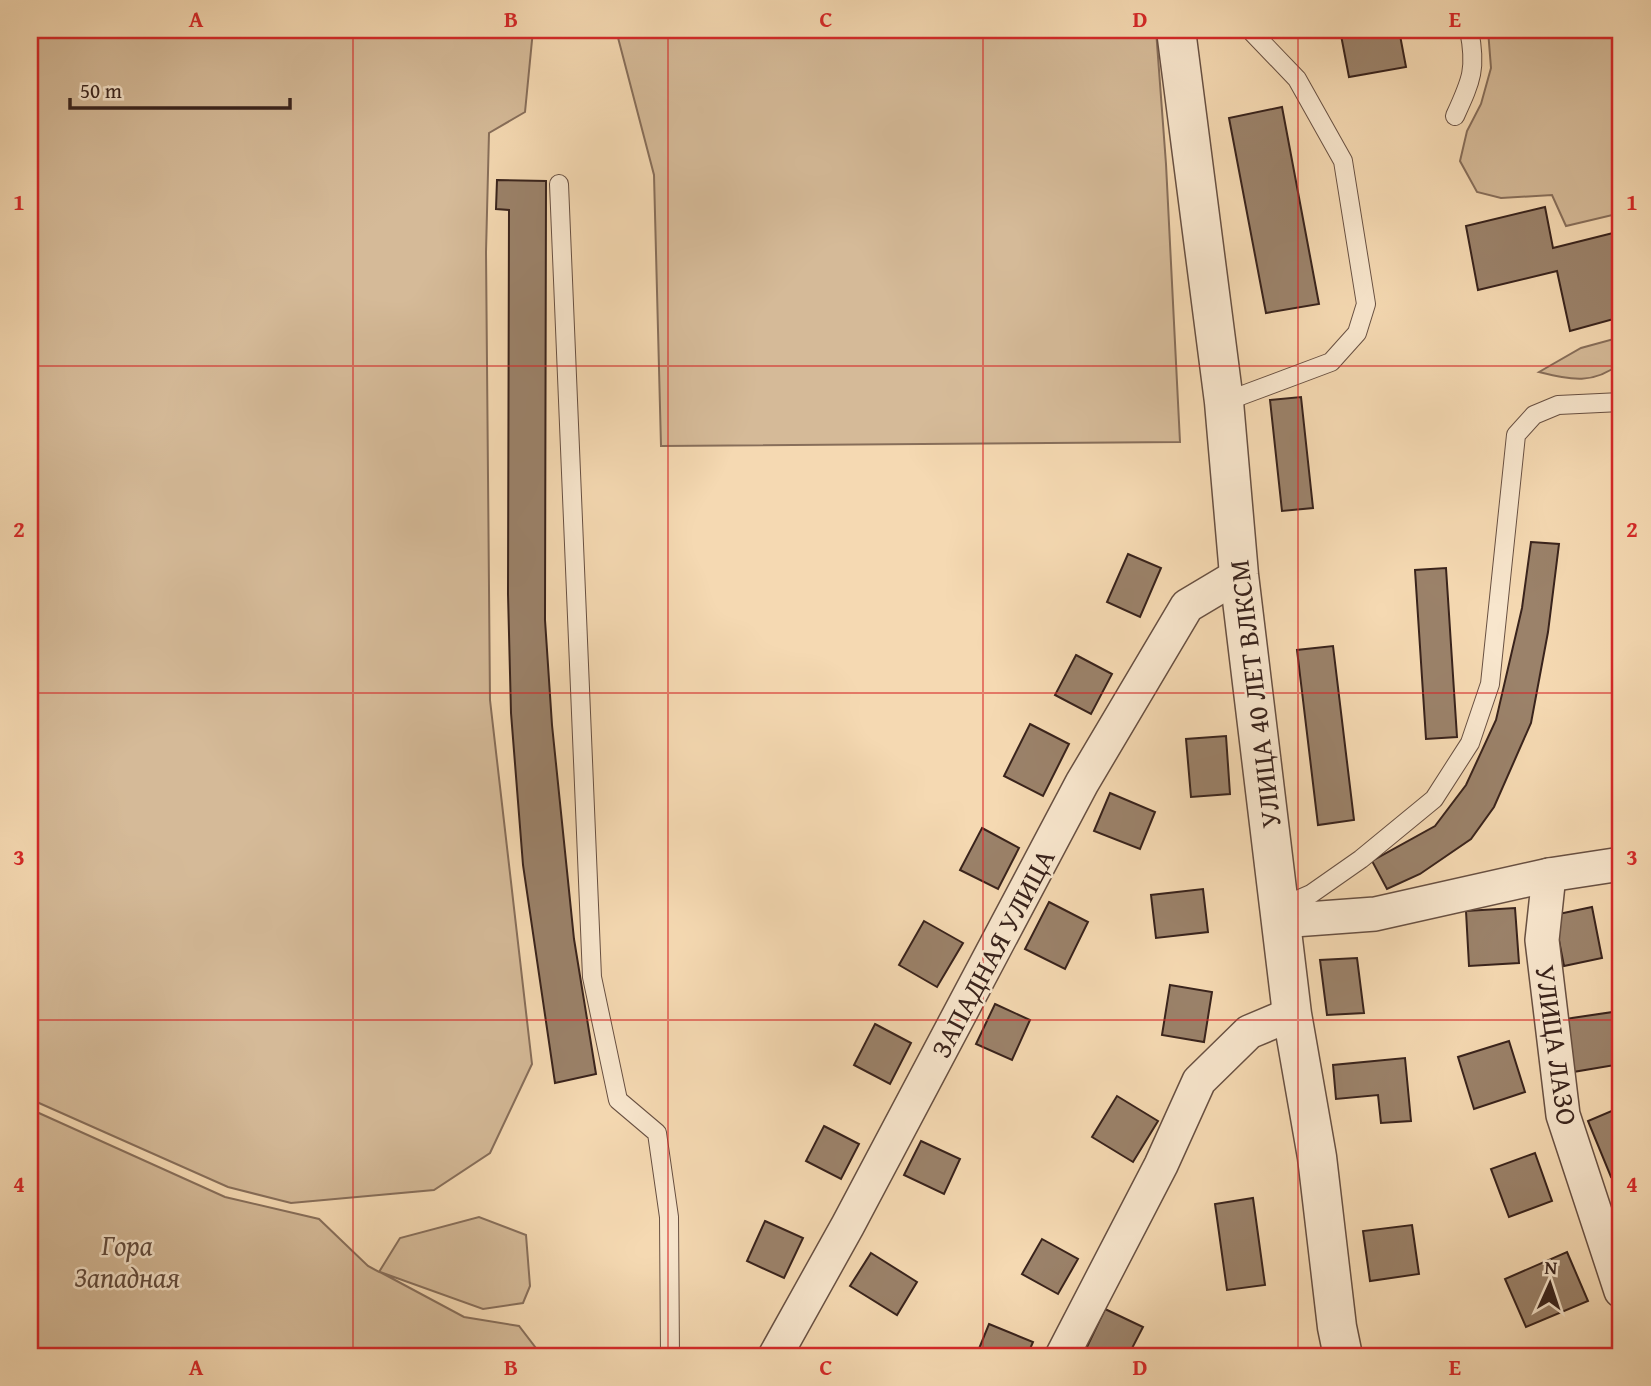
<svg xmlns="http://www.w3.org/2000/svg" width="1651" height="1386" font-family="'Gentium Book Plus',serif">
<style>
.green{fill:#d5ba98;stroke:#876e5a;stroke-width:2}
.building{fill:#9b826a;stroke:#39231c;stroke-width:2}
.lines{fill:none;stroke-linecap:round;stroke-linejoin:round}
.service-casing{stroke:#685042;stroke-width:20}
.minor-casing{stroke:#685042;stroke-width:36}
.tertiary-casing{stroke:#685042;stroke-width:41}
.service{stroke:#f8e6cd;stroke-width:18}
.minor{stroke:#f8e6cd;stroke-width:33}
.tertiary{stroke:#f8e6cd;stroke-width:38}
.grid{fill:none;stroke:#d62828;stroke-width:2;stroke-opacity:0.55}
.labels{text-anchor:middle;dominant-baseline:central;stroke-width:5;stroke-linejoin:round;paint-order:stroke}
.street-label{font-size:28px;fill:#39231c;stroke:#f8e6cd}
.park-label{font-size:28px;font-style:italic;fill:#60493b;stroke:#f8e6cd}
.neatline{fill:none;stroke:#d62828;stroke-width:2.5}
.grid-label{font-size:23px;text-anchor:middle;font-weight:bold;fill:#d62828}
</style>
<rect width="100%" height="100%" fill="#f5d9b2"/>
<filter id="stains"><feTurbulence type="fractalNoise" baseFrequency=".00286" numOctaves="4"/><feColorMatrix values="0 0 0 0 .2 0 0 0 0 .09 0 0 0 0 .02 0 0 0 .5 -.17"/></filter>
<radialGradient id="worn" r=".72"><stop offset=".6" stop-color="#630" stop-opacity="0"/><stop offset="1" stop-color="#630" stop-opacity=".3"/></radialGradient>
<g class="green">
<polygon points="30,30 533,30 525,112 489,133 486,252 490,700 532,1064 490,1153 434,1190 291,1203 228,1187 30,1099"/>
<polygon points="616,30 1156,30 1166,164 1180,442 661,446 654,175"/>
<polygon points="1488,30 1621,30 1621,213 1566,226 1552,195 1501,198 1477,192 1460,161 1467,131 1481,104 1491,68"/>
<path d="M1621,337v26c-28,22 -49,17 -82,9l42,-24z"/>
<polygon points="30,1109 225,1197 319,1219 368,1266 379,1272 400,1238 479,1217 526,1235 530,1286 523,1303 483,1309 380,1272 464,1317 519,1326 542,1356 30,1356"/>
</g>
<g class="building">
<polygon points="1340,30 1399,30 1406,67 1349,77"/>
<polygon points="1282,107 1319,304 1266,313 1229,118"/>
<polygon points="497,180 546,181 545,620 552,725 574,939 596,1074 555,1083 523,865 511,713 508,594 509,210 496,209"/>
<polygon points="1545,207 1553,248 1617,232 1621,259 1621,317 1570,331 1557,271 1478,290 1466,226"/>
<polygon points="1301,397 1313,508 1282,511 1270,400"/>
<polygon points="1531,542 1559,544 1548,632 1531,723 1494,807 1471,839 1420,874 1387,889 1372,861 1435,826 1466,785 1496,720 1522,608"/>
<polygon points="1128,554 1161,568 1140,617 1107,602"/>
<polygon points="1446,568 1457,737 1426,739 1415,570"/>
<polygon points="1333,646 1354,820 1318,825 1297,650"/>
<polygon points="1076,655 1112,674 1091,714 1055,695"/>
<polygon points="1030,724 1069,744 1043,796 1004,776"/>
<polygon points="1226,736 1230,794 1191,797 1186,739"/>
<polygon points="1110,793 1155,812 1140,849 1094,831"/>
<polygon points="982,828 1019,848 998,889 960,870"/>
<polygon points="1203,889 1208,932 1156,938 1151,895"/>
<polygon points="1049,902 1088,922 1065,969 1025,949"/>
<polygon points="1592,907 1602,958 1564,966 1554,915"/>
<polygon points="1515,908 1519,963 1469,966 1466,911"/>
<polygon points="924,921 963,943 937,987 899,965"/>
<polygon points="1357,958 1364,1013 1327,1015 1320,960"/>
<polygon points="1170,985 1212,992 1204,1042 1162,1035"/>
<polygon points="995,1004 1030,1020 1012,1060 976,1044"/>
<polygon points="1613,1012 1621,1064 1573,1072 1565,1019"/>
<polygon points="875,1024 911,1043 890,1084 854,1065"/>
<polygon points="1509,1041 1525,1092 1474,1109 1458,1057"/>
<polygon points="1405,1058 1411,1121 1381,1123 1378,1095 1336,1099 1333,1065"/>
<polygon points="1117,1096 1158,1121 1133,1162 1092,1137"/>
<polygon points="1621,1107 1621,1173 1611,1177 1588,1121"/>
<polygon points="824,1126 859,1144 841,1179 806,1161"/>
<polygon points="921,1141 960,1159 944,1194 904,1175"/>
<polygon points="1535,1153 1552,1201 1509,1217 1491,1169"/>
<polygon points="1253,1198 1265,1285 1227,1290 1215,1204"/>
<polygon points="765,1221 803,1238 784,1278 747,1261"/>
<polygon points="1412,1225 1419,1274 1370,1281 1363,1231"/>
<polygon points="1042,1239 1078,1259 1058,1294 1022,1274"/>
<polygon points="1567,1252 1588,1301 1526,1327 1505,1279"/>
<polygon points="871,1253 917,1282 897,1315 850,1286"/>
<polygon points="1105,1309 1143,1327 1128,1356 1101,1356 1086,1349"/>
<polygon points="989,1324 1033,1342 1027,1356 976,1356"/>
</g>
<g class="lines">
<defs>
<g id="service">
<path d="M1455,116c16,-35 22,-47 14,-86"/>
<polyline points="559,184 592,977 618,1100 657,1133 669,1217 670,1356"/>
<polyline points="1224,402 1331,362 1357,333 1366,304 1343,161 1297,79 1250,30"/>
<polyline points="1279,908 1311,894 1361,859 1434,799 1470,743 1490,684 1516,435 1534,415 1558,405 1621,402"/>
</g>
<g id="minor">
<polyline points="1549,875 1542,940 1563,1115 1621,1291"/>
<polyline points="1280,921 1375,914 1549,875 1621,864"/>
<polyline points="775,1356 848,1225 1082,783 1187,606 1239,575"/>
<polyline points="1062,1356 1161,1165 1199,1081 1249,1032 1292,1014"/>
</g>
<polyline id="tertiary" points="1176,30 1224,402 1239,575 1292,1014 1317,1157 1337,1327 1343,1356"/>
</defs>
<use href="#service" class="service-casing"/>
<use href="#minor" class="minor-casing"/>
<use href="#tertiary" class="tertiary-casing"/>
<use href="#service" class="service"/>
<use href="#minor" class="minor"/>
<use href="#tertiary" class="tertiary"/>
</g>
<path class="grid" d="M353,30v1326M668,30v1326M983,30v1326M1298,30v1326M30,366h1591M30,693h1591M30,1020h1591"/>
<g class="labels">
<g class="street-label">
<text transform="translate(1254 694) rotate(-97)">УЛИЦА 40 ЛЕТ ВЛКСМ</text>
<text transform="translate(992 953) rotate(-62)">ЗАПАДНАЯ УЛИЦА</text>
<text transform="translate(1557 1045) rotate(82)">УЛИЦА ЛАЗО</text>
</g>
<g class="park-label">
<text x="127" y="1244">Гора<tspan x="127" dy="32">Западная</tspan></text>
</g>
</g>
<rect width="1651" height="1386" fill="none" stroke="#f5d9b2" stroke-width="77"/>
<g transform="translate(1550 1284) rotate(3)" stroke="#f8e6cd" stroke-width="5" paint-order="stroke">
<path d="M0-5L12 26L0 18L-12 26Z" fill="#39231c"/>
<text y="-10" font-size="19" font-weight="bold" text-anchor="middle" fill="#39231c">N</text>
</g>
<path d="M70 98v10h220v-10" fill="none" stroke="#39231c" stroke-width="3.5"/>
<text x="80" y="98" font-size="21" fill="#39231c" stroke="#f8e6cd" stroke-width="5" paint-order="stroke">50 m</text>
<rect x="38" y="38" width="1574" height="1310" class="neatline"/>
<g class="grid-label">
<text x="196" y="27">A</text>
<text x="511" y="27">B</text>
<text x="826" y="27">C</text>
<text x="1140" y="27">D</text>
<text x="1455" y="27">E</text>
<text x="19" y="210">1</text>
<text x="1632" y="210">1</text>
<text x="19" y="537">2</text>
<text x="1632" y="537">2</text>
<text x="19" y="865">3</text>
<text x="1632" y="865">3</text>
<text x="19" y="1192">4</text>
<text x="1632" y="1192">4</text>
<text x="196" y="1375">A</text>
<text x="511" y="1375">B</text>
<text x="826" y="1375">C</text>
<text x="1140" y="1375">D</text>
<text x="1455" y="1375">E</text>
</g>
<rect width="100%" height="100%" filter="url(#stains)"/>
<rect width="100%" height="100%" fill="url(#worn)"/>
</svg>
